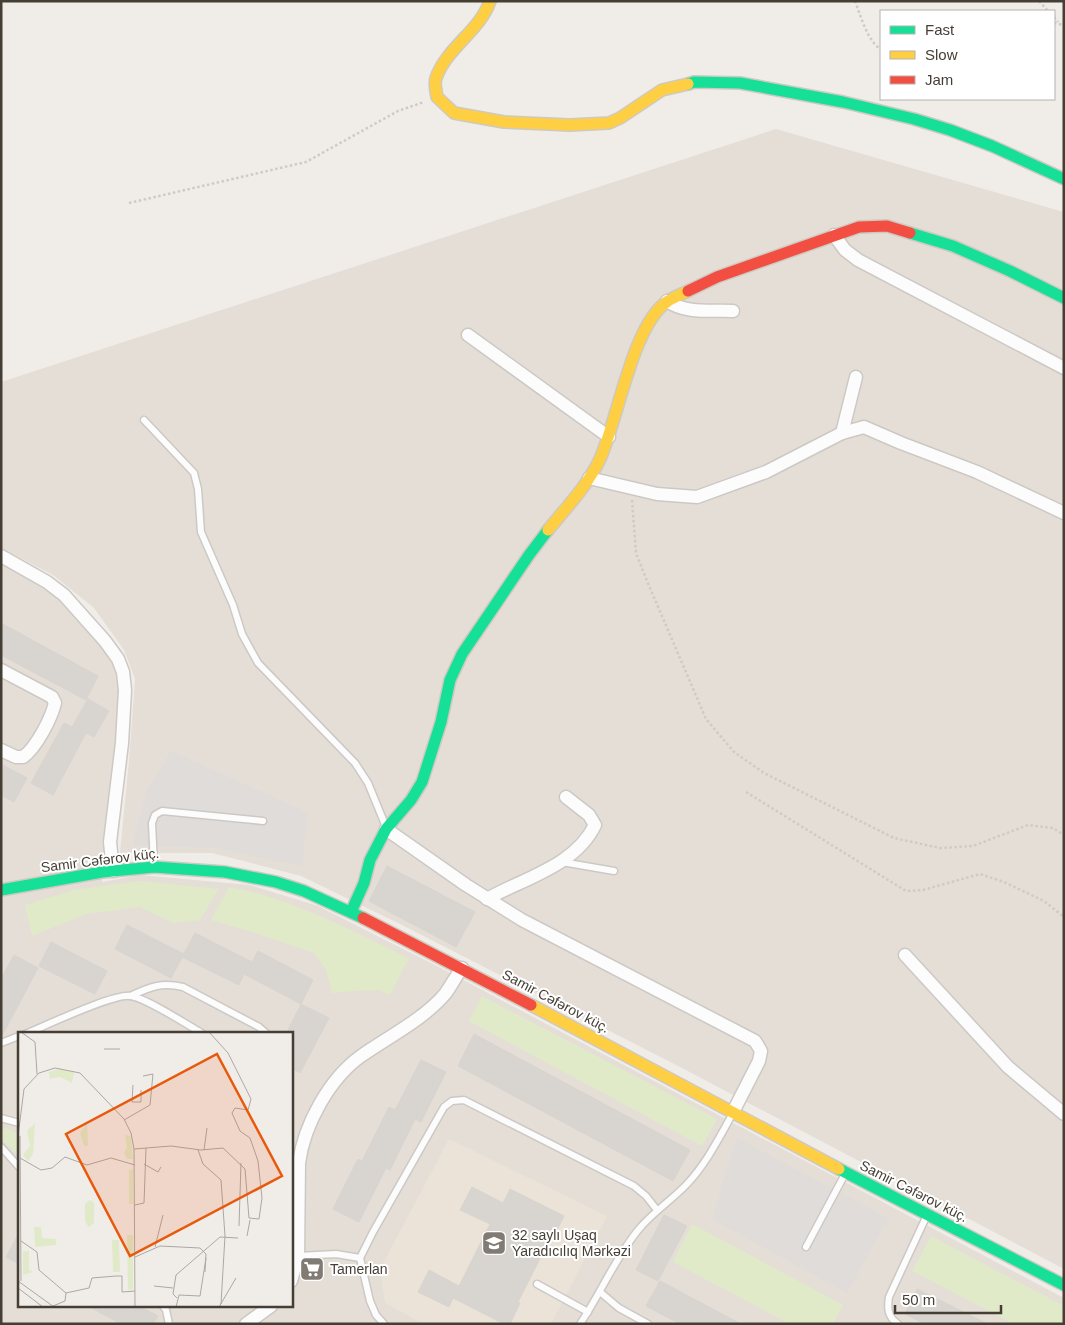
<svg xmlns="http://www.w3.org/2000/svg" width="1065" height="1325" font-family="Helvetica,sans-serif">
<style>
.residential{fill:#e4ded6;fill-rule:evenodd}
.education{fill:#ebe3d8}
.green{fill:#e0eac9}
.parking{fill:#dfdcd9}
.building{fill:#d8d4d0;stroke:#d8d4cf}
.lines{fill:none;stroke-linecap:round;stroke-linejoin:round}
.lane-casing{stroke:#ccc9c5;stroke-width:9}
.street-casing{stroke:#ccc9c5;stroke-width:15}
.fast-casing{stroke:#cfc9c0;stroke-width:14}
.slow-casing{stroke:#cfc9c0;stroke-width:14}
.jam-casing{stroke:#cfc9c0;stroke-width:14}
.path{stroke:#cecbc7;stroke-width:2.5;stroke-dasharray:2.5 2.5;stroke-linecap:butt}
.lane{stroke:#fdfcfc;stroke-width:6}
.street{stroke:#fdfcfc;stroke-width:12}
.fast{stroke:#16e098;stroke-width:11}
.slow{stroke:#ffcf43;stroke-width:11}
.jam{stroke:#f24e42;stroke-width:11}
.labels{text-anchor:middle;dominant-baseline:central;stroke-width:4;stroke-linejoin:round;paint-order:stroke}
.street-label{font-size:14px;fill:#453e35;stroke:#fff}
.poi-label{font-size:14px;fill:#453e35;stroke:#fff;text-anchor:start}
.inset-road{fill:none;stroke:#aca7a1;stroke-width:1}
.view{fill:#e8590c;fill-opacity:0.15;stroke:#e8590c;stroke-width:2.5}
.inset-edge{fill:none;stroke:#453e35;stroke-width:2.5}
</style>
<rect width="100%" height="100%" fill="#f0ede9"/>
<g class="residential">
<polygon points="776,129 1064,212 1064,1269 682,1068 402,925 301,876 212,853 120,853 129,761 135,679 124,650 94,608 53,575 1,548 1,382"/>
<path d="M1,562l55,31 53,58 10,20 2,24 -19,187 38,-7 110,10 68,21 119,60 627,332v26h-1063zM19,1034h272v272h-272z"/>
</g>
<polygon class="education" points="449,1139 607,1216 551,1324 423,1324 385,1303 380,1269"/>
<g class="green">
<polygon points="140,881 219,889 200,920 173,923 140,907 86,914 32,936 25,905 74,890"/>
<path d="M229,887c64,11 122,44 180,71l-19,37 -11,-5 -28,1 -19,2 -6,-23 -12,-17 -65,-22 -38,-11z"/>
<polygon points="482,996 717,1119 702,1146 469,1021"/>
<polygon points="7,1128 19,1134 19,1156 1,1139 1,1130"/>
<polygon points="692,1224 843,1305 833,1324 790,1324 673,1262"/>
<polygon points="931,1236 1064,1306 1064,1324 1014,1324 912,1271"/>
</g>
<g class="parking">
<polygon points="171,751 308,813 302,866 214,848 133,845 146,792"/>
<polygon points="737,1138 888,1218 847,1293 712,1219"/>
</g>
<g class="building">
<polygon points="1,623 98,676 86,700 1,655"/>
<polygon points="88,699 109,711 94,737 86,733 53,795 31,783 64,723 72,727"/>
<polygon points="1,764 27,778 14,802 1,795"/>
<polygon points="387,866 475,912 456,947 369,901"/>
<polygon points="127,925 184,954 171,978 115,949"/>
<polygon points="195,933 252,962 258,951 313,980 301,1004 244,974 239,985 182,957"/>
<polygon points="51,942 107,971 95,994 39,966"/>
<polygon points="14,955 38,968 1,1038 1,979"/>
<polygon points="301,1004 329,1018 300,1073 291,1068 291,1034 286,1034"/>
<polygon points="474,1034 690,1150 673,1181 458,1066"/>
<polygon points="421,1060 446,1072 421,1122 415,1119 390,1170 386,1168 359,1222 333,1209 358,1159 362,1161 389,1107 395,1110"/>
<polygon points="472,1187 503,1203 510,1189 564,1216 551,1242 549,1241 518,1302 520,1303 510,1324 504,1324 453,1298 449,1307 418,1292 429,1270 459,1286 490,1224 460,1210"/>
<polygon points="664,1215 687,1226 658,1281 636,1270"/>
<polygon points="19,1233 19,1264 6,1257"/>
<polygon points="660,1281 741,1324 680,1324 646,1306"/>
<polygon points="917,1289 988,1324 925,1324 905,1314"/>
<polygon points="88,1306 139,1306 158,1316 153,1324 121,1324"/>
</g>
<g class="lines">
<defs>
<g id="lane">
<polyline points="144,420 194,473 198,489 201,532 233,605 242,634 258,663 355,763 368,783 386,827"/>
<polyline points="562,862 614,871"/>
<polyline points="154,865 152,823 155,815 162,811 263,821"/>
<path d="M130,996c20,-9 31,-14 53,-9l76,40 8,7"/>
<path d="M25,1034c20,-8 89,-41 106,-38 17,3 55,28 72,38"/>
<polyline points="1,1043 19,1036"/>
<polyline points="1,1118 19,1123"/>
<polyline points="1,1147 19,1167"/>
<polyline points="806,1247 845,1174"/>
<polyline points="298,1256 336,1254 360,1258"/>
<polyline points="537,1284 588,1312"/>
<polyline points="600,1292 619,1308 648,1324"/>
<polyline points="163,1306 166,1310 169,1324"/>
<polyline points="384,1324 376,1315 370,1301 360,1258 373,1232 444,1107 452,1101 464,1100 634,1186 646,1196 657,1210"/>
<path d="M580,1324c21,-31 35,-66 59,-95 14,-17 33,-29 48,-45 19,-20 32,-46 46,-71"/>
<path d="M898,1324c-10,-7 -11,-15 -9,-27l38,-82"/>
</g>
<g id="street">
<polyline points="834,235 845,250 858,260 1064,368"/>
<path d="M667,301c19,13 44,9 66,10"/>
<polyline points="468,335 609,437"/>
<polyline points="842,433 856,377"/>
<polyline points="589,478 657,494 697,497 766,472 842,433 864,427 901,443 977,472 1064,513"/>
<polyline points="1,556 47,582 64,595 105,641 118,659 123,672 125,690 122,743 110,842 113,871"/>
<path d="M1,670l51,27 3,6c-4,16 -19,45 -32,54h-7l-15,-7"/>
<polyline points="386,829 466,885 522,920 755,1041 761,1051 759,1061 733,1112"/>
<path d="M487,899c37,-21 88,-33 108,-74l-6,-10 -23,-18"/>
<polyline points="905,955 1008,1067 1064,1114"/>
<path d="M291,1281l7,-25 1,-93c5,-38 30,-84 62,-107 27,-19 63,-37 84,-62 6,-8 11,-18 17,-26"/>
<polyline points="246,1324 271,1306"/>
</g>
<g id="fast">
<polyline points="688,84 694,82 740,83 843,102 914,119 950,130 992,146 1064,179"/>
<polyline points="910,233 953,246 1010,271 1064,298"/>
<polyline points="1,890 102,872 154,867 225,872 276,882 304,891 363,918"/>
<polyline points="351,912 364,883 370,860 386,829 411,800 422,782 441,722 450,680 462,654 529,555 548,530"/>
<polyline points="839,1169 1064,1285"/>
</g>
<g id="slow">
<path d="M490,1c-10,30 -43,46 -54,77 -2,5 0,13 1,19l17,16 50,9 66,3 39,-2 11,-5 42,-28 26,-6"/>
<path d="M548,530c18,-22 40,-45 52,-71 18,-40 33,-136 68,-158 6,-4 14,-7 20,-10"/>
<polyline points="531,1005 839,1169"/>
</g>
<g id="jam">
<polyline points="688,291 717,277 859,227 887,226 910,233"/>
<polyline points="363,918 531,1005"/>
</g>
</defs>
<use href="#lane" class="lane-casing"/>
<use href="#street" class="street-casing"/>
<use href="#fast" class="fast-casing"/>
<use href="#slow" class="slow-casing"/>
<use href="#jam" class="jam-casing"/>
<g class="path">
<path d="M855,1c5,13 13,42 26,48"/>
<polyline points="1039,1 1048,11"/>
<polyline points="1054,17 1058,22"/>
<polyline points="1054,23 1064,25"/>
<polyline points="129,203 306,162 398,111 424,102"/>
<polyline points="632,500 636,553 647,581 706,719 734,752 764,773 894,838 940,848 973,846 1028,825 1053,828 1064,835"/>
<polyline points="746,792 906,891 923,890 980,874 1004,882 1044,901 1064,917"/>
</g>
<use href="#lane" class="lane"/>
<use href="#street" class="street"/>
<use href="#fast" class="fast"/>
<use href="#slow" class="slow"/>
<use href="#jam" class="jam"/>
</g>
<defs>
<symbol id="school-square" viewBox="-11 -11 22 22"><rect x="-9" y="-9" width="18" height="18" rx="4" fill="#817b74" stroke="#fff"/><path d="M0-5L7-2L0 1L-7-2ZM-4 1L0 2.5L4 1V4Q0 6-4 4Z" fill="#fff"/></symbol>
<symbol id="supermarket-square" viewBox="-11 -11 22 22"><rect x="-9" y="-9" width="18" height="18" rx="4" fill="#817b74" stroke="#fff"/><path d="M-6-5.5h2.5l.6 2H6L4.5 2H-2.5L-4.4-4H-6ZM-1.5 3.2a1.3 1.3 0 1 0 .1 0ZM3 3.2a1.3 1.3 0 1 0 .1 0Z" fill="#fff"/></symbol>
</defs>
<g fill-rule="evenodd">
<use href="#school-square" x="480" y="1229" width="28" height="28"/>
<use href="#supermarket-square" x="298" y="1255" width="28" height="28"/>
</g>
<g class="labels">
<g class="street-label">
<text transform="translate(100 860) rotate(-7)">Samir Cəfərov küç.</text>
<text transform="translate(556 1001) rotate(28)">Samir Cəfərov küç.</text>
<text transform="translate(914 1191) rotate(27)">Samir Cəfərov küç.</text>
</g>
<g class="poi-label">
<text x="512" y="1235">32 saylı Uşaq<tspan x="512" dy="16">Yaradıcılıq Mərkəzi</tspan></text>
<text x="330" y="1269">Tamerlan</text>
</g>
</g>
<g transform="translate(18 1032)">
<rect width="275" height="275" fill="#f0ede9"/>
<path d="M41,37l15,3 -2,11 -12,-6 -10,2 -1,-7zM69,90l1,24h-4l-4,-12zM17,91l-2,31 -5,7 -5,-6 7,-9 -3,-15zM107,102l6,3 2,22h-6l-3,-7 3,-4zM115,137v35h-4v-34zM72,168l4,3v20l-5,4 -4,-5v-18zM16,195h7l1,11 14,1v6l-21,2zM109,203h6v54l-5,1zM94,208h7l1,32h-7zM5,219h6v19l4,2 -10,3z" fill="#e0eac9"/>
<path class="inset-road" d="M3,0l14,10 2,32M86,17h16M115,53l-1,17h9v-12M106,88l26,-15 3,-31 -10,2M0,104l6,-47 15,-16 16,-5 25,5 44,46 7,14 3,16 1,158M2,104l1,145M116,117l37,-3 30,4 22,-2 22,21 4,49 10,1 3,-21 -4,-37 -8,-23 -10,-7 -8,-18 3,-5 13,2 3,-11 -23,-46 -19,-21M180,118l5,14 18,16 4,56 -4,68M186,118l3,-22M2,126l21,12 11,-2 13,-11 22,8 24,-7 24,7M126,132l14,8 3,-5M117,173l9,-2 2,-55M221,194l2,-63M229,204l3,-16M3,209l16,11 2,18 27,23 23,-5 3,-10 24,-2h6v16l13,-1M137,215l8,-32M117,225l25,-11 40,2 6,6 -1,18M0,249l36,26M136,254l19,2M0,256l25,19M159,266l-4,-4 3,-19 44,-38 18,1M35,274l12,-5 1,-8M158,275l3,-12 21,1 6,-38M201,275l17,-29"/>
<path class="view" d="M199,22l65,122 -152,80 -64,-122z"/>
<rect width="275" height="275" class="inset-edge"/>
</g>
<rect width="1065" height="1325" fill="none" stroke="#453e35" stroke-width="5"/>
<rect x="880" y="10" width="175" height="90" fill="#ffffff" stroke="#b5b2ae"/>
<rect x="890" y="26" width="25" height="8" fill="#16e098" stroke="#b5b2ae"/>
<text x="925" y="35" font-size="15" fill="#453e35">Fast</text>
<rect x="890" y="51" width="25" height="8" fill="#ffcf43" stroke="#b5b2ae"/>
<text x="925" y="60" font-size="15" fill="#453e35">Slow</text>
<rect x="890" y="76" width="25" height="8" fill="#f24e42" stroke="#b5b2ae"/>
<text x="925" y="85" font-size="15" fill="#453e35">Jam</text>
<path d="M895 1305v8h106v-8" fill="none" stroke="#453e35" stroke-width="2.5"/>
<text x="902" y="1305" font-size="15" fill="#453e35" stroke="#ffffff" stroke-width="4" paint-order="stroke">50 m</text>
</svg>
